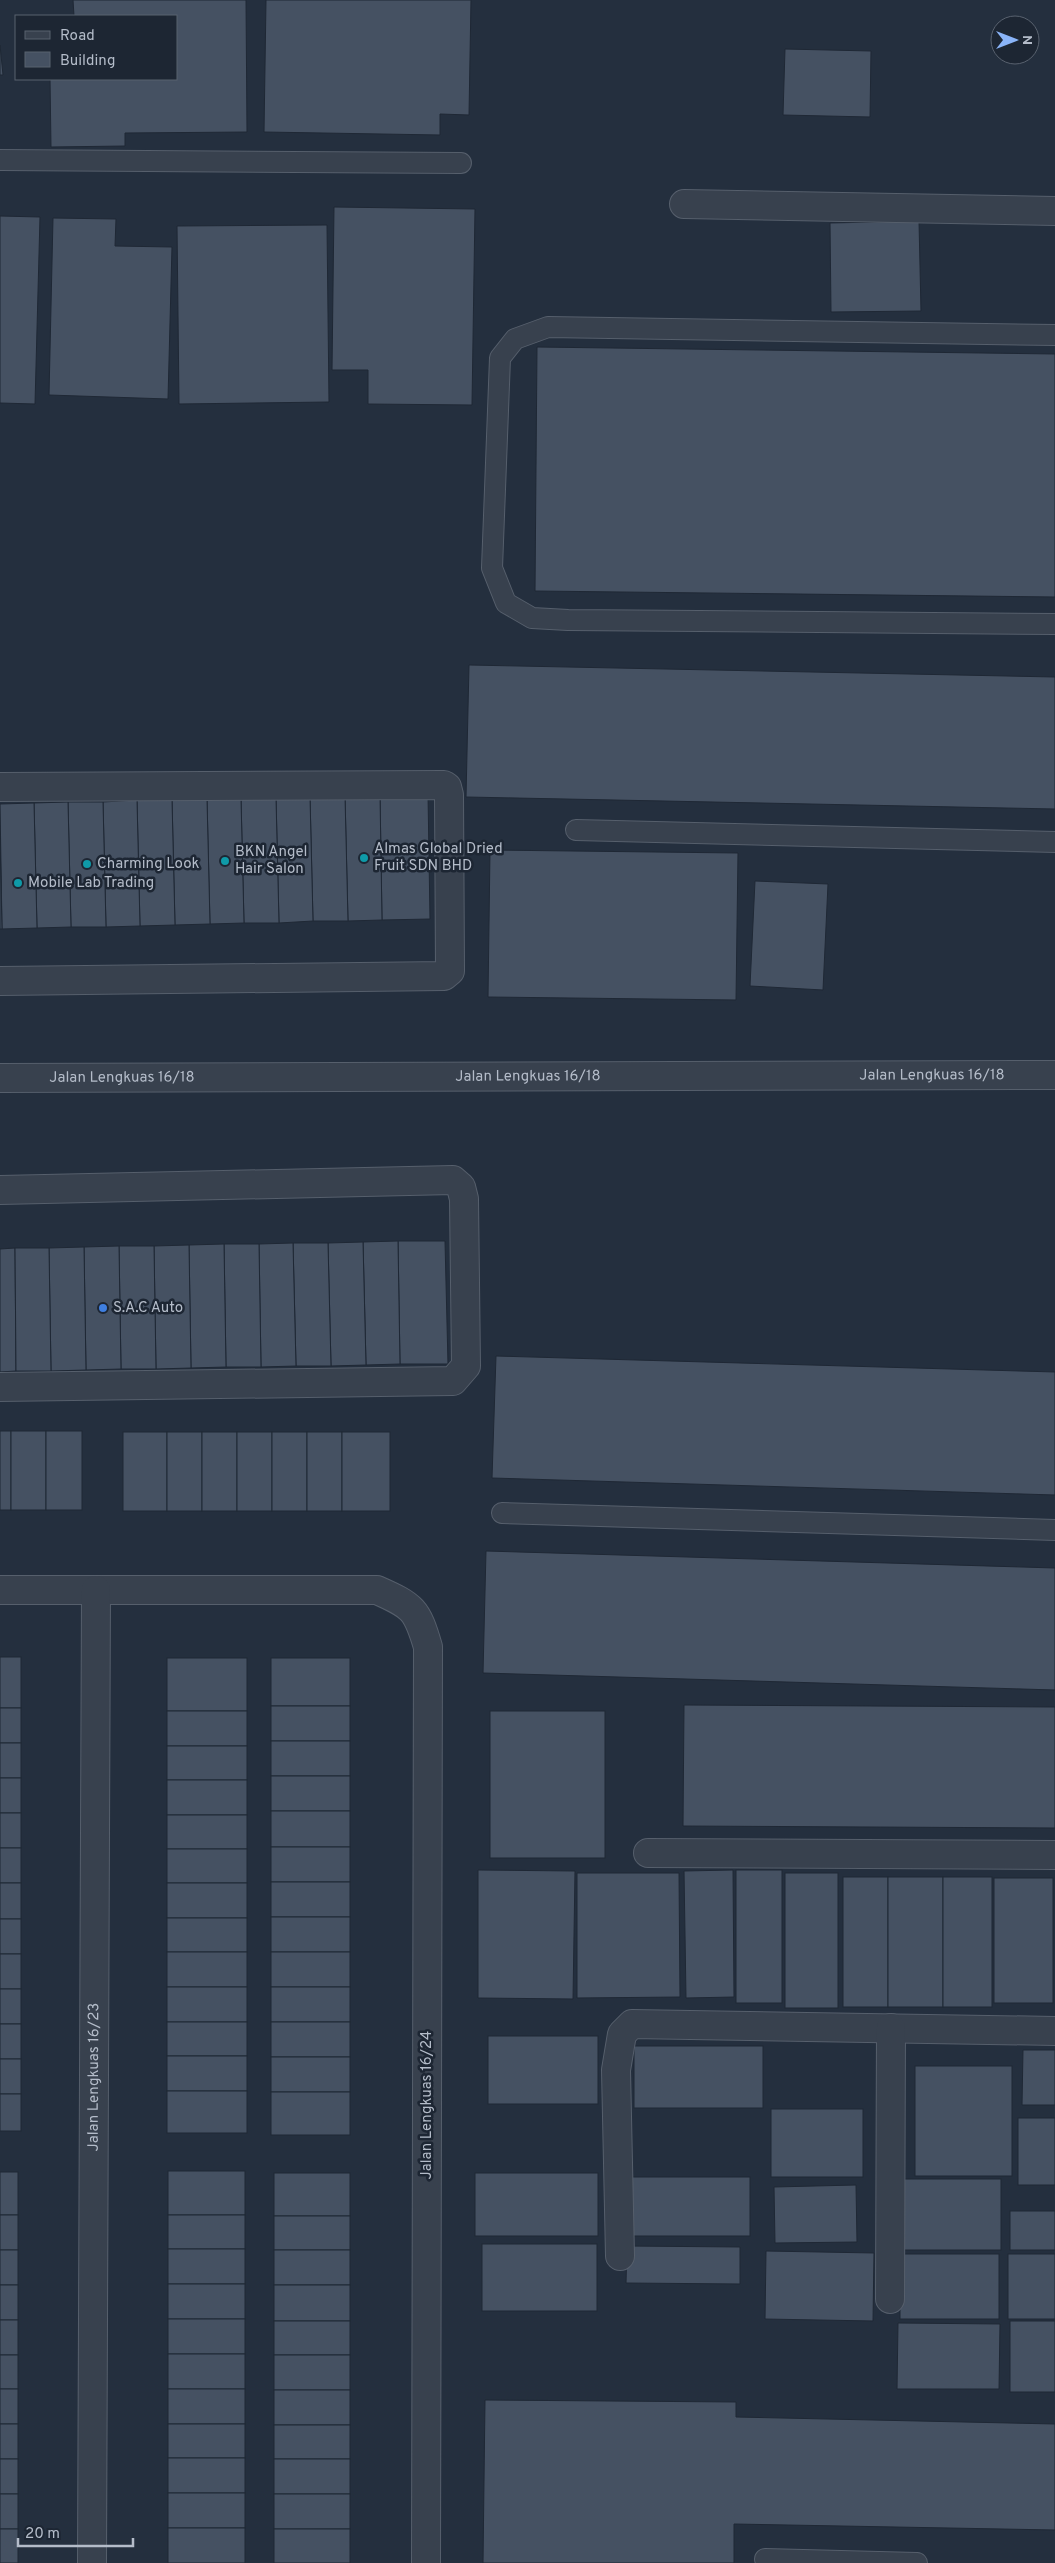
<svg xmlns="http://www.w3.org/2000/svg" width="1055" height="2563" font-family="Overpass,sans-serif">
<style>
.building{fill:#455162;stroke:#1f2835}
.lines{fill:none;stroke-linecap:round;stroke-linejoin:round}
.lane-casing{stroke:#565f6c;stroke-width:22}
.street-casing{stroke:#565f6c;stroke-width:30}
.lane{stroke:#38414e;stroke-width:20}
.street{stroke:#38414e;stroke-width:28}
.culture-dot{fill:#0f9aa8;stroke:#1d2633;stroke-width:2}
.shop-dot{fill:#3f7fe0;stroke:#1d2633;stroke-width:2}
.labels{text-anchor:middle;dominant-baseline:central;stroke-width:5;stroke-linejoin:round;paint-order:stroke}
.poi-label{font-size:15px;fill:#b4bcc9;stroke:#1d2633;text-anchor:start}
.street-label{font-size:15px;fill:#b4bcc9;stroke:#1d2633}
</style>
<rect width="100%" height="100%" fill="#242f3e"/>
<g class="building">
<polygon points="73,0 246,0 247,132 125,133 125,146 51,147 50,79 176,79 176,16 74,16"/>
<polygon points="266,0 471,0 469,115 440,114 440,135 264,132"/>
<polygon points="0,45 3,75 0,75"/>
<polygon points="785,49 871,51 870,117 783,115"/>
<polygon points="334,207 475,209 472,405 368,404 368,370 332,370"/>
<polygon points="0,216 40,217 35,404 0,403"/>
<polygon points="53,218 116,219 115,246 172,247 168,399 49,395"/>
<polygon points="919,221 921,311 831,312 830,223"/>
<polygon points="327,225 329,402 179,404 177,226"/>
<polygon points="537,347 1055,354 1055,597 535,591"/>
<polygon points="469,665 1055,677 1055,809 466,797"/>
<polygon points="428,794 430,919 382,920 380,795"/>
<polygon points="380,795 382,920 348,921 345,796"/>
<polygon points="345,796 348,921 313,921 310,797"/>
<polygon points="310,797 313,921 279,923 276,798"/>
<polygon points="276,798 279,923 244,923 241,799"/>
<polygon points="207,799 241,799 244,923 210,924"/>
<polygon points="207,799 210,924 175,925 172,800"/>
<polygon points="137,800 172,800 175,925 140,926"/>
<polygon points="137,800 140,926 106,927 103,802"/>
<polygon points="68,802 103,802 106,927 71,927"/>
<polygon points="68,802 71,927 37,928 34,803"/>
<polygon points="34,803 37,928 2,929 0,804"/>
<polygon points="0,838 2,929 0,929"/>
<polygon points="490,850 738,853 736,1000 488,997"/>
<polygon points="755,881 828,884 823,990 750,986"/>
<polygon points="398,1241 445,1241 448,1364 400,1364"/>
<polygon points="398,1241 400,1364 366,1365 363,1242"/>
<polygon points="363,1242 366,1365 331,1366 328,1243"/>
<polygon points="293,1243 328,1243 331,1366 296,1366"/>
<polygon points="293,1243 296,1366 261,1367 259,1244"/>
<polygon points="224,1244 259,1244 261,1367 226,1367"/>
<polygon points="224,1244 226,1367 191,1368 189,1245"/>
<polygon points="189,1245 191,1368 156,1369 154,1246"/>
<polygon points="119,1246 154,1246 156,1369 121,1369"/>
<polygon points="119,1246 121,1369 86,1370 84,1247"/>
<polygon points="84,1247 86,1370 51,1371 49,1248"/>
<polygon points="15,1248 16,1371 0,1372 0,1249"/>
<polygon points="15,1248 49,1248 51,1371 16,1371"/>
<polygon points="496,1356 1055,1372 1055,1495 492,1478"/>
<rect x="0" y="1431" width="11" height="79"/>
<rect x="11" y="1431" width="35" height="79"/>
<rect x="46" y="1431" width="36" height="79"/>
<rect x="123" y="1432" width="44" height="79"/>
<rect x="167" y="1432" width="35" height="79"/>
<rect x="202" y="1432" width="35" height="79"/>
<rect x="237" y="1432" width="35" height="79"/>
<rect x="272" y="1432" width="35" height="79"/>
<rect x="307" y="1432" width="35" height="79"/>
<rect x="342" y="1432" width="48" height="79"/>
<polygon points="486,1551 1055,1568 1055,1690 483,1673"/>
<rect x="0" y="1657" width="21" height="51"/>
<rect x="167" y="1658" width="80" height="53"/>
<rect x="271" y="1658" width="79" height="48"/>
<polygon points="684,1705 1055,1707 1055,1828 683,1826"/>
<rect x="271" y="1706" width="79" height="35"/>
<rect x="0" y="1708" width="21" height="35"/>
<rect x="167" y="1711" width="80" height="35"/>
<rect x="490" y="1711" width="115" height="147"/>
<rect x="271" y="1741" width="79" height="35"/>
<rect x="0" y="1743" width="21" height="35"/>
<rect x="167" y="1746" width="80" height="34"/>
<rect x="271" y="1776" width="79" height="35"/>
<rect x="0" y="1778" width="21" height="35"/>
<rect x="167" y="1780" width="80" height="35"/>
<rect x="271" y="1811" width="79" height="36"/>
<rect x="0" y="1813" width="21" height="35"/>
<rect x="167" y="1815" width="80" height="34"/>
<rect x="271" y="1847" width="79" height="35"/>
<rect x="0" y="1848" width="21" height="35"/>
<rect x="167" y="1849" width="80" height="34"/>
<polygon points="478,1870 575,1871 573,1999 478,1998"/>
<polygon points="733,1870 734,1997 686,1998 684,1871"/>
<rect x="736" y="1870" width="46" height="133"/>
<polygon points="577,1873 679,1873 680,1997 577,1998"/>
<rect x="785" y="1873" width="53" height="135"/>
<rect x="843" y="1877" width="45" height="130"/>
<rect x="888" y="1877" width="55" height="130"/>
<rect x="943" y="1877" width="49" height="130"/>
<rect x="994" y="1878" width="59" height="125"/>
<rect x="271" y="1882" width="79" height="35"/>
<rect x="0" y="1883" width="21" height="36"/>
<rect x="167" y="1883" width="80" height="35"/>
<rect x="271" y="1917" width="79" height="35"/>
<rect x="167" y="1918" width="80" height="34"/>
<rect x="0" y="1919" width="21" height="35"/>
<rect x="167" y="1952" width="80" height="35"/>
<rect x="271" y="1952" width="79" height="35"/>
<rect x="0" y="1954" width="21" height="35"/>
<rect x="167" y="1987" width="80" height="35"/>
<rect x="271" y="1987" width="79" height="35"/>
<rect x="0" y="1989" width="21" height="35"/>
<rect x="167" y="2022" width="80" height="34"/>
<rect x="271" y="2022" width="79" height="35"/>
<rect x="0" y="2024" width="21" height="35"/>
<rect x="488" y="2036" width="110" height="68"/>
<rect x="634" y="2046" width="129" height="62"/>
<polygon points="1023,2050 1055,2050 1055,2105 1022,2105"/>
<rect x="167" y="2056" width="80" height="35"/>
<rect x="271" y="2057" width="79" height="35"/>
<rect x="0" y="2059" width="21" height="35"/>
<rect x="915" y="2066" width="97" height="110"/>
<rect x="167" y="2091" width="80" height="42"/>
<rect x="271" y="2092" width="79" height="43"/>
<rect x="0" y="2094" width="21" height="37"/>
<rect x="771" y="2109" width="92" height="68"/>
<rect x="1018" y="2118" width="37" height="67"/>
<rect x="168" y="2171" width="77" height="44"/>
<rect x="0" y="2172" width="18" height="43"/>
<rect x="274" y="2173" width="76" height="43"/>
<rect x="475" y="2173" width="123" height="63"/>
<rect x="627" y="2177" width="123" height="59"/>
<rect x="901" y="2179" width="100" height="71"/>
<polygon points="856,2185 857,2242 775,2243 774,2187"/>
<rect x="1010" y="2211" width="45" height="39"/>
<rect x="0" y="2215" width="18" height="35"/>
<rect x="168" y="2215" width="77" height="34"/>
<rect x="274" y="2216" width="76" height="34"/>
<rect x="482" y="2244" width="115" height="67"/>
<polygon points="627,2246 740,2247 740,2284 626,2283"/>
<rect x="168" y="2249" width="77" height="35"/>
<rect x="0" y="2250" width="18" height="35"/>
<rect x="274" y="2250" width="76" height="35"/>
<polygon points="766,2251 874,2253 873,2321 765,2319"/>
<rect x="900" y="2254" width="99" height="65"/>
<rect x="1008" y="2254" width="47" height="65"/>
<rect x="168" y="2284" width="77" height="35"/>
<rect x="0" y="2285" width="18" height="35"/>
<rect x="274" y="2285" width="76" height="36"/>
<rect x="168" y="2319" width="77" height="35"/>
<rect x="0" y="2320" width="18" height="35"/>
<rect x="274" y="2321" width="76" height="34"/>
<rect x="1010" y="2321" width="45" height="71"/>
<polygon points="898,2323 1000,2324 999,2389 897,2389"/>
<rect x="168" y="2354" width="77" height="35"/>
<rect x="0" y="2355" width="18" height="34"/>
<rect x="274" y="2355" width="76" height="35"/>
<rect x="0" y="2389" width="18" height="35"/>
<rect x="168" y="2389" width="77" height="35"/>
<rect x="274" y="2390" width="76" height="35"/>
<polygon points="485,2400 736,2402 736,2417 1055,2424 1055,2530 734,2524 734,2563 483,2563"/>
<rect x="0" y="2424" width="18" height="35"/>
<rect x="168" y="2424" width="77" height="34"/>
<rect x="274" y="2425" width="76" height="34"/>
<rect x="168" y="2458" width="77" height="35"/>
<rect x="0" y="2459" width="18" height="35"/>
<rect x="274" y="2459" width="76" height="35"/>
<rect x="168" y="2493" width="77" height="35"/>
<rect x="0" y="2494" width="18" height="35"/>
<rect x="274" y="2494" width="76" height="35"/>
<rect x="168" y="2528" width="77" height="35"/>
<rect x="0" y="2529" width="18" height="34"/>
<rect x="274" y="2529" width="76" height="34"/>
</g>
<g class="lines">
<defs>
<g id="lane">
<polyline points="0,160 461,163"/>
<polyline points="1055,335 548,327 515,339 500,358 492,568 506,603 532,618 568,620 1055,624"/>
<polyline points="576,830 1055,842"/>
<polyline points="502,1513 1055,1530"/>
<polyline points="765,2559 917,2563"/>
</g>
<g id="street">
<polyline points="684,204 1055,211"/>
<polyline points="0,787 444,785 447,787 449,795 450,971 444,976 0,981"/>
<path id="s1" d="M0,1078l1055,-3"/>
<polyline points="0,1190 453,1180 461,1187 464,1199 466,1366 453,1381 0,1387"/>
<path d="M0,1590h377c36,16 40,19 51,57l-2,916"/>
<polyline points="648,1853 1055,1855"/>
<polyline points="620,2256 616,2070 622,2034 632,2024 1055,2031"/>
<polyline points="890,2299 891,2028"/>
<path id="s2" d="M92,2563l4,-973"/>
</g>
</defs>
<use href="#lane" class="lane-casing"/>
<use href="#street" class="street-casing"/>
<use href="#lane" class="lane"/>
<use href="#street" class="street"/>
</g>
<g class="culture-dot">
<circle cx="364" cy="858" r="5"/>
<circle cx="225" cy="861" r="5"/>
<circle cx="87" cy="864" r="5"/>
<circle cx="18" cy="883" r="5"/>
</g>
<circle class="shop-dot" cx="103" cy="1308" r="5"/>
<g class="labels">
<g class="poi-label">
<text x="374" y="849">Almas Global Dried<tspan x="374" dy="17">Fruit SDN BHD</tspan></text>
<text x="235" y="852">BKN Angel<tspan x="235" dy="17">Hair Salon</tspan></text>
<text x="97" y="864">Charming Look</text>
<text x="28" y="883">Mobile Lab Trading</text>
<text x="113" y="1308">S.A.C Auto</text>
</g>
<g class="street-label">
<text stroke="none"><textPath href="#s1" startOffset="932">Jalan Lengkuas 16/18</textPath></text>
<text stroke="none"><textPath href="#s1" startOffset="528">Jalan Lengkuas 16/18</textPath></text>
<text stroke="none"><textPath href="#s1" startOffset="122">Jalan Lengkuas 16/18</textPath></text>
<text stroke="none"><textPath href="#s2" startOffset="486">Jalan Lengkuas 16/23</textPath></text>
<text transform="translate(427 2105) rotate(-90)">Jalan Lengkuas 16/24</text>
</g>
</g>
<rect x="15" y="15" width="162" height="65" fill="#1d2633" stroke="#59626f"/>
<rect x="25" y="31" width="25" height="8" fill="#38414e" stroke="#59626f"/>
<text x="60" y="40" font-size="15" fill="#b4bcc9">Road</text>
<rect x="25" y="52" width="25" height="15" fill="#455162" stroke="#59626f"/>
<text x="60" y="65" font-size="15" fill="#b4bcc9">Building</text>
<g transform="translate(1015 40) rotate(90)"><circle r="24" fill="#1d2633" stroke="#59626f"/>
<path d="M0-4L9 19L0 12L-9 19Z" fill="#8ab4f8"/>
<text y="-8" font-size="14" font-weight="bold" text-anchor="middle" fill="#b4bcc9">N</text>
</g>
<path d="M18 2538v8h115v-8" fill="none" stroke="#b4bcc9" stroke-width="2.5"/>
<text x="25" y="2538" font-size="15" fill="#b4bcc9" stroke="#1d2633" stroke-width="4" paint-order="stroke">20 m</text>
</svg>
